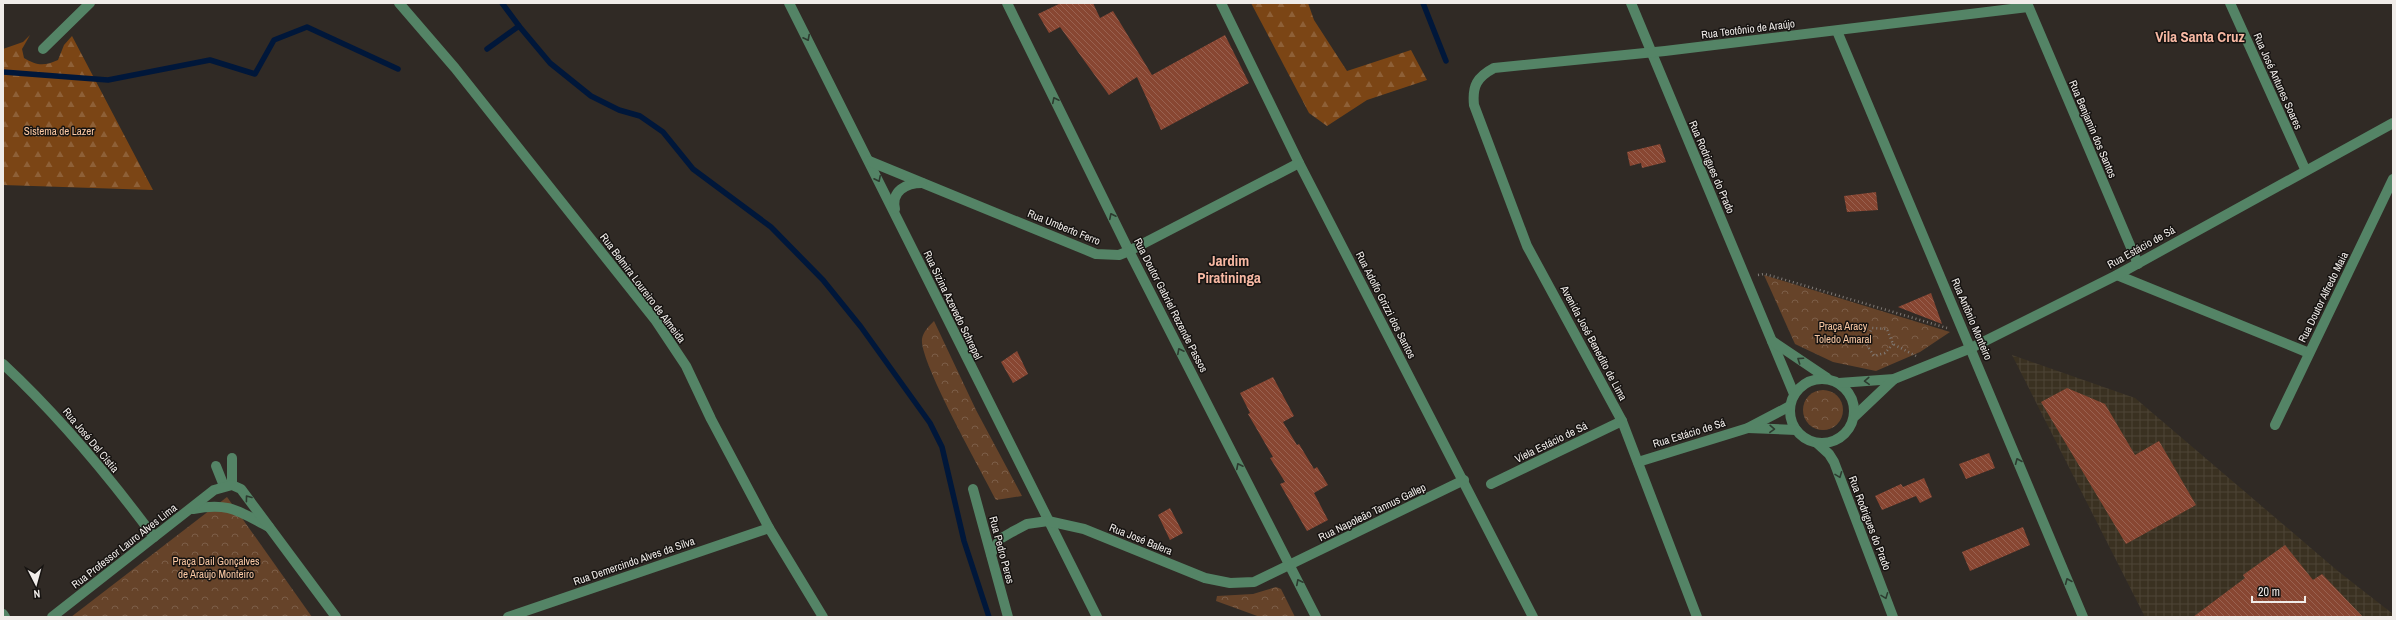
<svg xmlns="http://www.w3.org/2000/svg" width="2396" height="620" font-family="'Archivo Narrow',sans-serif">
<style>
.industrial{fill:url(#industrial-grid)}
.forest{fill:url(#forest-firs)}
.park{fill:url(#park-crowns)}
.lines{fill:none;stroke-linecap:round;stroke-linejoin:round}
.stream{stroke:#00173a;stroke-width:5.5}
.building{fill:url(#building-back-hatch)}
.path{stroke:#807b77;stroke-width:2.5;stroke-dasharray:1 3;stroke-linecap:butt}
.minor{stroke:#548466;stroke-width:10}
.oneway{stroke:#2c3b2f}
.labels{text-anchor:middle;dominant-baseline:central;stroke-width:3;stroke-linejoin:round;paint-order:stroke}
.street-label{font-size:11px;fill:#f0ece9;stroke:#161311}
.park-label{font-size:11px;fill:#fac8a3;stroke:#161311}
.district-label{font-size:15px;font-weight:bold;fill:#f7b8a3;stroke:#161311}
</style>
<defs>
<pattern id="industrial-grid" width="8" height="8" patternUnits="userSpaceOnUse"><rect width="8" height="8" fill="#3a3121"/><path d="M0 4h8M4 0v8" fill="none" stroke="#4d4536"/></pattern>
<pattern id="forest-firs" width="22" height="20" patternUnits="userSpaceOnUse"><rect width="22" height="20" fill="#7b4515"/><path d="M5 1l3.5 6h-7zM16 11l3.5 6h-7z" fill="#8e6037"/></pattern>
<pattern id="park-crowns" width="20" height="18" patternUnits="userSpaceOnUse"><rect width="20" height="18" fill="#664329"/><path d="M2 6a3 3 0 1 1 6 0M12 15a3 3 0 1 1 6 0" fill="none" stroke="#7c5e48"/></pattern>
<pattern id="building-back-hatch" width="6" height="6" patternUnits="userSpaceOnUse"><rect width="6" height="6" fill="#884632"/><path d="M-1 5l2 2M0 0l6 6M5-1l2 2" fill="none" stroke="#996150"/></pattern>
</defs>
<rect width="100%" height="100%" fill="#302a25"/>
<polygon class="industrial" points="2012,355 2135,398 2339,572 2393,614 2393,617 2145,617"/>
<g class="forest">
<polygon points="1251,3 1308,3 1314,20 1347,71 1411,50 1427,80 1367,100 1327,126 1309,113"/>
<path d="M30,35l-8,14 2,9c13,8 21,8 34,2l6,-15 8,-9 81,154 -150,-5v-136l20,-7z"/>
</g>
<g class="park">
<polygon points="1764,275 1950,332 1920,352 1876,371 1833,362 1795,344"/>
<path d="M934,321l42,89 46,86 -26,4c-13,-26 -77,-139 -74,-161 1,-7 7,-13 12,-18z"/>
<circle cx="1823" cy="410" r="20"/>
<polygon points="227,497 312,617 71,617"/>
<polygon points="1276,587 1281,589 1295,617 1260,617 1216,601 1217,596 1253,594"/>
</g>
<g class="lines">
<g class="stream">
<polyline points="502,3 519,26 550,63 591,96 619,110 640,116 663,132 693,169 771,227 823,280 861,327 930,423 942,447 964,541 989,617"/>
<polyline points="1423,3 1446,61"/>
<polyline points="487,49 519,26"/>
<polyline points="3,72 108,80 210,60 255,74 274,40 307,27 398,69"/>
</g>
</g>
<g class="building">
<polygon points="1061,3 1093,3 1100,18 1113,11 1152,75 1225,35 1249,83 1161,130 1137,77 1109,95 1060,27 1049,33 1038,14"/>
<polygon points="1660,144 1666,162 1642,168 1641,163 1630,166 1627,152"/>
<polygon points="1876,192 1878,210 1847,212 1844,196"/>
<polygon points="1931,293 1942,324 1898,307"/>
<polygon points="1017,351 1028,374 1013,383 1001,362"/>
<polygon points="1273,377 1294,416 1283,422 1297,445 1299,444 1314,469 1317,467 1328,485 1314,493 1328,520 1307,531 1280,484 1285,482 1270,458 1273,457 1248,414 1250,413 1240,393"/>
<polygon points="2067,388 2105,404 2135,455 2159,441 2196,505 2126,544 2041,402"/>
<polygon points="1989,453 1995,468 1966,479 1959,464"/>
<polygon points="1924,478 1932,497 1920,503 1916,496 1882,510 1875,496 1901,484 1903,487"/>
<polygon points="1170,508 1183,533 1170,540 1158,515"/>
<polygon points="2023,527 2030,545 1970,571 1962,552"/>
<polygon points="2285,545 2313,580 2322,574 2363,617 2193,617 2245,578 2243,575"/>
</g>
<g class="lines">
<g class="path">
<polyline points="1758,275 1764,274 1779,278 1947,328"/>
<polyline points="1893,344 1885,353 1874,356 1865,342 1872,328 1887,329 1893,344 1916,356"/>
</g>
<g class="minor">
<polyline points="399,3 455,68 656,321 686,366 711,419 769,528 823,617"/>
<polyline points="789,3 1097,617"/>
<polyline points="1007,3 1129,251 1316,617"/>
<polyline points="1221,3 1299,163 1533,617"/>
<polyline points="1631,3 1794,394"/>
<polyline points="2027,3 2138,264"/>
<polyline points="2230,3 2305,169"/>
<polyline points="1837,31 2083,617"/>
<polyline points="43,49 90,3"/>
<polyline points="869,161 1096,254 1119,255 1129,251 1299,163"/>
<path d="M895,209c-4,-18 11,-26 27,-26"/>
<polyline points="2117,275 2309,353"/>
<polyline points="1772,341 1827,378"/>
<path d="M3,364c56,52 105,111 151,173"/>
<circle cx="1822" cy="411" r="32"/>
<polyline points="1839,383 1894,379 1971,348 2117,275 2393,123"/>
<polyline points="1855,416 1894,379"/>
<polyline points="2275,425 2393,179"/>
<polyline points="1748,428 1796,430"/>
<polyline points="1817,443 1829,454 1834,462 1893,617"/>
<polyline points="232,458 232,485"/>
<polyline points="1638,462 1748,428 1790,406"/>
<polyline points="216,466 224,486"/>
<polyline points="1491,484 1622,421"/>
<polyline points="973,489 1008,617"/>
<path d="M193,509c36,-7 45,2 76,18"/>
<polyline points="991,554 1000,539 1012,532 1027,524 1048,521 1084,529 1205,578 1230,583 1254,582 1464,480"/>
<polyline points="3,614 5,617"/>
<polyline points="52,617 214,490 232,485 241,489 336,617"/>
<polyline points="508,617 769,528"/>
<path d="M1697,617l-75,-196 -95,-175 -53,-141c-2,-19 3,-28 20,-37l171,-17 363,-44"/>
</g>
</g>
<defs><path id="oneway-chevron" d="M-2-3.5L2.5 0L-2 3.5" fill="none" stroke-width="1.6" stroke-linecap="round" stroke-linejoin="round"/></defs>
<g class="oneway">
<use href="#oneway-chevron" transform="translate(807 38) rotate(63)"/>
<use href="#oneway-chevron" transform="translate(1055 100) rotate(-116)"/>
<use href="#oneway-chevron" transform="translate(878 179) rotate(64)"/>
<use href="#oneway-chevron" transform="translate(1112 216) rotate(-116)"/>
<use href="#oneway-chevron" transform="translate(1180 351) rotate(-117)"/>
<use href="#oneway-chevron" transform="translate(1800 360) rotate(-146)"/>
<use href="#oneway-chevron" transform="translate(1867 381) rotate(177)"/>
<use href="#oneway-chevron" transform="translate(1772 429) rotate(2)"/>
<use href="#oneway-chevron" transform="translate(2018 461) rotate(-113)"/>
<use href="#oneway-chevron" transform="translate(1239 466) rotate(-117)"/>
<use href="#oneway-chevron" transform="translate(1839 475) rotate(69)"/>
<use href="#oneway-chevron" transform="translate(248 498) rotate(-127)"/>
<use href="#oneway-chevron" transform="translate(2068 581) rotate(-113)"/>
<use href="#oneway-chevron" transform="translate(1299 582) rotate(-117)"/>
<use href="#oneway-chevron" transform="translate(1885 596) rotate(69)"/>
</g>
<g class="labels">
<g class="street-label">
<text transform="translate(1748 29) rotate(-7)">Rua Teotônio de Araújo</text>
<text transform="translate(2278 81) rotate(66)">Rua José Antunes Soares</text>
<text transform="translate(2093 129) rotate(67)">Rua Benjamin dos Santos</text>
<text transform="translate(1712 167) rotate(67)">Rua Rodrigues do Prado</text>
<text transform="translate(1064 227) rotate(22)">Rua Umberto Ferro</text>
<text transform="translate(2141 247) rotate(-29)">Rua Estácio de Sá</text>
<text transform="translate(643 288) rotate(53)">Rua Belmira Loureiro de Almeida</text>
<text transform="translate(2323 297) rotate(-64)">Rua Doutor Alfredo Maia</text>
<text transform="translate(953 305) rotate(64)">Rua Sizina Azevedo Schrepel</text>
<text transform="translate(1171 305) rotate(63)">Rua Doutor Gabriel Rezende Passos</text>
<text transform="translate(1386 305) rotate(63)">Rua Adolfo Grizzi dos Santos</text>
<text transform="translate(1972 319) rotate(67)">Rua Antônio Monteiro</text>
<text transform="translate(1594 343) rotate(62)">Avenida José Benedito de Lima</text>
<text transform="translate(1689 433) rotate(-17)">Rua Estácio de Sá</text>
<text transform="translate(91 440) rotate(50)">Rua José Del Cístia</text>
<text transform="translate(1551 442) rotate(-26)">Viela Estácio de Sá</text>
<text transform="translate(1372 512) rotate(-26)">Rua Napoleão Tannus Gallep</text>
<text transform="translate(1870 523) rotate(69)">Rua Rodrigues do Prado</text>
<text transform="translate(1141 539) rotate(22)">Rua José Balera</text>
<text transform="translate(124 546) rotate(-38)">Rua Professor Lauro Alves Lima</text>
<text transform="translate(1002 550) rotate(75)">Rua Pedro Peres</text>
<text transform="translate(634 561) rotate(-19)">Rua Demercindo Alves da Silva</text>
</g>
<g class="park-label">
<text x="59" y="131">Sistema de Lazer</text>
<text x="1843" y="326">Praça Aracy<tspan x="1843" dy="13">Toledo Amaral</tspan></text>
<text x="216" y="561">Praça Dail Gonçalves<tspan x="216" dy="13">de Araújo Monteiro</tspan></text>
</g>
<g class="district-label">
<text x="2200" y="36">Vila Santa Cruz</text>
<text x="1229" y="260">Jardim<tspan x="1229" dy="17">Piratininga</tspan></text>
</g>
</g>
<rect width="2396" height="620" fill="none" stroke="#f0ece9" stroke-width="8"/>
<g transform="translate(36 584) rotate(174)" stroke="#161311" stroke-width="3" paint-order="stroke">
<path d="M0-3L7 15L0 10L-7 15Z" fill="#f0ece9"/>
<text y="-6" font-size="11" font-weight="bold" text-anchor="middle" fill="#f0ece9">N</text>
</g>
<path d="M2252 596v6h53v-6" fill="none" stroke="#f0ece9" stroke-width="2"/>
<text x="2258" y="596" font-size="12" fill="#f0ece9" stroke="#161311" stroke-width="3" paint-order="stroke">20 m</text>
</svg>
